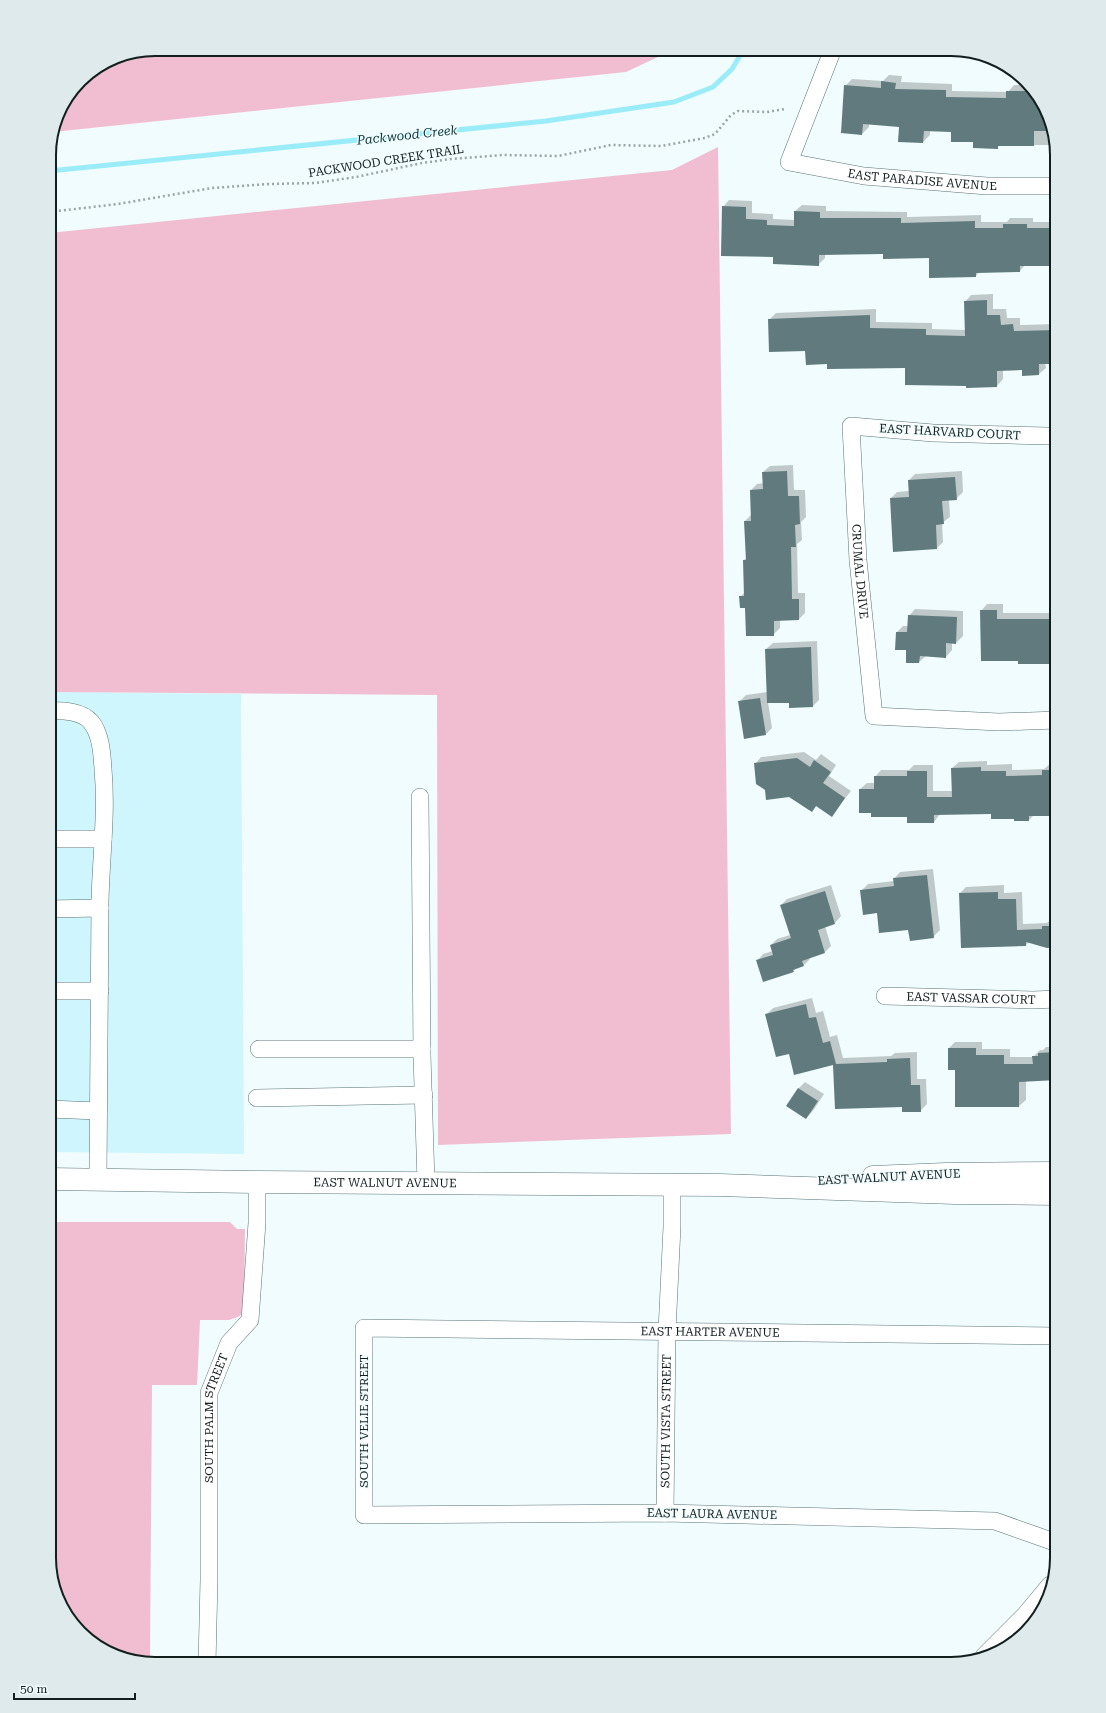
<svg xmlns="http://www.w3.org/2000/svg" width="1106" height="1713" font-family="'Roboto Serif',serif">
<style>
.built{fill:#cff6fc}
.green{fill:#f1bed1}
.shadow{fill:#0003}
.lines{fill:none;stroke-linecap:round;stroke-linejoin:round}
.stream{stroke:#9aedf8;stroke-width:5}
.building{fill:#607a7e}
.minor-casing{stroke:#597377;stroke-width:18}
.major-casing{stroke:#597377;stroke-width:23}
.path{stroke:#98a4a5;stroke-width:2.5;stroke-dasharray:2 3;stroke-linecap:butt}
.minor{stroke:#fff;stroke-width:17}
.major{stroke:#fff;stroke-width:22}
.labels{text-anchor:middle;dominant-baseline:central;stroke-width:3;stroke-linejoin:round;paint-order:stroke}
.street-label{font-size:12px;fill:#131e1f;stroke:#f0fcfd}
.water-label{font-size:13px;font-style:italic;fill:#0b353a;stroke:#f0fcfd}
.rim{fill:none;stroke:#131e1f;stroke-width:2}
</style>
<rect width="100%" height="100%" fill="#f0fcfd"/>
<polygon class="built" points="49,692 241,694 244,1154 49,1152"/>
<g class="green">
<polygon points="155,49 675,49 626,72 53,132 57,114 80,80 115,57"/>
<polygon points="718,147 731,1134 438,1145 437,695 49,692 49,233 672,170"/>
<polygon points="49,1222 230,1222 237,1229 245,1229 244,1309 240,1316 229,1320 200,1320 197,1385 152,1385 150,1660 137,1660 96,1646 60,1605 49,1558"/>
</g>
<g class="shadow">
<polygon points="889,75 902,76 901,82 952,84 952,91 1008,92 1014,85 1026,85 1046,108 1055,145 1000,145 997,148 974,141 952,131 930,130 930,135 923,142 900,126 869,124 869,127 862,134 845,86 852,79 883,81"/>
<polygon points="729,200 752,201 752,213 773,214 773,219 795,220 795,211 802,205 826,206 826,211 907,212 907,217 981,215 981,222 1007,222 1010,218 1033,218 1033,222 1057,222 1057,261 1054,265 1025,265 1019,272 979,272 976,276 930,257 884,253 825,254 825,258 818,265 774,256 723,207"/>
<polygon points="993,294 993,309 1006,309 1007,318 1020,318 1020,325 1057,324 1057,363 1045,363 1046,368 1039,374 1023,375 1023,369 1003,370 1003,379 997,386 967,385 906,367 828,363 806,350 769,320 776,313 876,309 876,322 932,323 932,329 965,330 965,302 971,295"/>
<polygon points="793,465 794,490 805,490 806,517 801,522 802,540 797,544 798,593 805,593 805,613 799,619 780,620 780,628 773,635 746,607 740,597 745,592 744,560 746,558 745,521 751,515 751,490 757,484 764,483 763,472 770,466"/>
<polygon points="962,471 963,492 956,499 949,499 950,517 942,523 943,542 937,548 891,498 897,492 909,491 909,480 915,474"/>
<polygon points="1057,494 1057,526 1056,526 1055,496"/>
<polygon points="987,604 1003,604 1003,613 1057,613 1056,656 1049,663 1019,660 981,611"/>
<polygon points="915,609 963,611 963,636 956,643 952,642 952,650 946,657 926,656 919,662 907,649 897,632 903,626 908,626 909,616"/>
<polygon points="817,641 819,700 813,706 790,702 768,702 772,728 766,734 739,702 746,695 768,692 766,649 773,643"/>
<polygon points="804,752 816,760 821,754 836,765 829,776 851,791 832,815 817,805 812,811 790,796 765,789 755,764 761,757"/>
<polygon points="987,761 987,765 1012,764 1012,770 1044,769 1050,764 1057,764 1057,815 1034,815 1029,820 1015,820 1015,818 992,813 940,814 934,822 908,816 872,812 860,789 867,783 875,783 875,777 881,770 909,770 914,765 933,765 933,791 953,791 952,768 959,762"/>
<polygon points="933,869 940,930 933,937 909,929 878,912 861,891 868,884 894,881 894,879 900,872"/>
<polygon points="831,885 841,916 835,923 825,926 831,946 825,952 809,957 810,959 803,966 797,968 793,971 757,961 763,954 773,951 771,945 777,939 790,935 781,905 787,899"/>
<polygon points="1004,885 1004,893 1022,892 1023,924 1047,923 1050,920 1057,920 1057,946 1029,942 1026,945 960,893 966,887"/>
<polygon points="812,998 816,1013 823,1011 830,1037 837,1035 843,1058 891,1056 895,1053 917,1052 917,1079 926,1079 927,1104 920,1111 903,1106 834,1064 790,1053 767,1014 773,1008"/>
<polygon points="955,1042 982,1042 982,1049 1010,1049 1010,1057 1033,1057 1040,1050 1043,1050 1046,1047 1057,1047 1057,1079 1026,1080 1026,1100 1019,1106 956,1106 956,1069 949,1048"/>
<polygon points="805,1082 824,1094 813,1111 806,1118 787,1105 799,1088"/>
</g>
<g class="lines">
<polyline class="stream" points="49,171 546,121 674,102 713,87 732,69 744,49"/>
</g>
<g class="building">
<polygon points="881,81 896,83 895,89 946,90 946,97 1006,98 1006,91 1031,91 1046,108 1051,131 1034,131 1034,146 998,146 998,149 973,148 973,142 951,142 951,132 924,131 923,143 898,142 899,127 863,124 862,135 841,133 844,85 881,88"/>
<polygon points="722,206 746,207 746,219 767,220 767,225 794,226 794,211 820,212 820,218 901,218 901,223 975,221 975,228 1003,228 1003,224 1027,224 1027,228 1057,228 1057,260 1054,260 1054,266 1020,266 1020,272 976,273 976,277 929,278 929,258 883,259 883,254 819,255 819,266 773,264 773,257 721,256"/>
<polygon points="987,300 987,315 1000,315 1001,325 1013,324 1014,331 1057,330 1057,364 1039,364 1039,375 1022,376 1022,370 997,371 997,387 966,388 966,386 905,385 905,368 827,369 827,364 806,365 805,351 769,352 768,319 870,315 870,328 926,329 926,335 965,336 964,301"/>
<polygon points="787,471 788,496 799,496 800,524 795,525 796,547 791,547 792,599 799,599 799,620 774,621 774,636 746,636 745,608 740,608 739,596 744,596 743,560 746,560 744,521 751,521 750,490 763,489 762,472"/>
<polygon points="955,477 957,500 942,501 944,524 936,525 937,549 893,552 890,498 909,497 908,480"/>
<polygon points="980,610 997,610 997,619 1049,619 1050,664 1018,664 1018,661 981,661"/>
<polygon points="908,615 957,617 956,644 946,643 946,658 920,656 919,663 906,663 906,650 895,650 896,632 907,632"/>
<polygon points="811,647 813,707 789,708 789,703 767,703 765,649"/>
<polygon points="760,698 766,735 744,739 738,701"/>
<polygon points="797,758 810,767 814,760 831,772 823,783 845,798 832,817 816,806 812,812 789,797 766,800 765,790 756,784 754,763"/>
<polygon points="981,767 981,771 1006,771 1006,776 1042,775 1042,770 1057,770 1057,816 1029,816 1029,821 1014,821 1014,819 991,819 991,814 934,815 934,823 907,823 907,817 871,817 871,813 859,813 859,789 874,789 874,776 907,776 907,771 927,771 927,797 952,797 951,768"/>
<polygon points="927,875 934,938 910,941 908,930 879,933 877,913 863,915 860,890 894,886 893,878"/>
<polygon points="825,891 835,924 818,930 825,953 802,961 804,966 793,970 794,972 763,982 756,960 773,955 770,945 791,938 780,905"/>
<polygon points="998,892 998,899 1016,899 1017,930 1042,929 1042,926 1057,926 1057,947 1047,948 1026,942 1026,946 961,948 959,893"/>
<polygon points="806,1004 809,1018 816,1017 823,1043 830,1041 836,1064 887,1062 887,1059 910,1058 911,1085 920,1085 921,1112 902,1112 902,1107 835,1109 833,1065 794,1075 789,1054 776,1057 765,1014"/>
<polygon points="948,1048 976,1048 976,1055 1004,1055 1004,1064 1033,1064 1032,1056 1038,1056 1038,1053 1057,1052 1057,1080 1019,1082 1019,1107 955,1107 955,1070 948,1070"/>
<polygon points="798,1088 818,1101 806,1119 786,1106"/>
</g>
<g class="lines">
<defs>
<g id="minor">
<path id="s1" d="M833,49l-44,113 75,14 123,10h70"/>
<path id="s2" d="M1048,436l-115,-3 -82,-7 7,134 16,156 125,6 58,-2"/>
<path d="M49,711c13,-1 33,0 42,11 10,12 11,32 12,47 4,44 -2,88 -3,132 0,93 -1,186 -2,278"/>
<polyline points="420,797 422,1055 426,1182"/>
<polyline points="49,839 103,839"/>
<polyline points="49,909 100,908"/>
<polyline points="49,991 100,991"/>
<path id="s3" d="M885,996l148,4 24,-1"/>
<polyline points="259,1049 422,1049"/>
<polyline points="257,1098 424,1095"/>
<polyline points="49,1109 98,1111"/>
<path id="s4" d="M665,1513l2,-182 5,-104v-42"/>
<path id="s5" d="M1057,1543l-62,-22 -330,-8 -301,2v-187l693,8"/>
<polyline points="984,1656 1025,1615 1050,1585"/>
<path id="s6" d="M207,1664l2,-84v-187l20,-50 21,-23 7,-97v-41"/>
</g>
<g id="major">
<polyline points="873,1177 946,1174 1057,1173"/>
<path id="s7" d="M49,1179l208,3 463,3 235,8 102,1"/>
</g>
</defs>
<use href="#minor" class="minor-casing"/>
<use href="#major" class="major-casing"/>
<polyline class="path" points="49,212 118,204 212,188 269,184 316,183 356,177 422,163 451,159 503,155 558,156 611,145 661,146 705,138 715,134 731,115 738,111 767,112 785,109"/>
<use href="#minor" class="minor"/>
<use href="#major" class="major"/>
</g>
<g class="labels">
<g class="street-label">
<text transform="translate(386 161) rotate(-9)">PACKWOOD CREEK TRAIL</text>
<text stroke="none"><textPath href="#s1" startOffset="256">EAST PARADISE AVENUE</textPath></text>
<text transform="translate(950 432) rotate(3)">EAST HARVARD COURT</text>
<text stroke="none"><textPath href="#s2" startOffset="343">CRUMAL DRIVE</textPath></text>
<text stroke="none"><textPath href="#s3" startOffset="86">EAST VASSAR COURT</textPath></text>
<text transform="translate(889 1177) rotate(-3)">EAST WALNUT AVENUE</text>
<text stroke="none"><textPath href="#s7" startOffset="336">EAST WALNUT AVENUE</textPath></text>
<text stroke="none"><textPath href="#s5" startOffset="1230">EAST HARTER AVENUE</textPath></text>
<text stroke="none"><textPath href="#s6" startOffset="247">SOUTH PALM STREET</textPath></text>
<text transform="translate(364 1421) rotate(-90)">SOUTH VELIE STREET</text>
<text stroke="none"><textPath href="#s4" startOffset="92">SOUTH VISTA STREET</textPath></text>
<text transform="translate(712 1514) rotate(1)">EAST LAURA AVENUE</text>
</g>
<g class="water-label">
<text transform="translate(407 135) rotate(-6)">Packwood Creek</text>
</g>
</g>
<path d="M0 0H1106V1713H0ZM155 56H951A99 99 0 0 1 1050 155V1558A99 99 0 0 1 951 1657H155A99 99 0 0 1 56 1558V155A99 99 0 0 1 155 56Z" fill="#deeaeb" fill-rule="evenodd"/>
<path class="rim" d="M155 56H951A99 99 0 0 1 1050 155V1558A99 99 0 0 1 951 1657H155A99 99 0 0 1 56 1558V155A99 99 0 0 1 155 56Z"/>
<path d="M14 1693v6h121v-6" fill="none" stroke="#131e1f" stroke-width="2"/>
<text x="20" y="1693" font-size="12" fill="#131e1f" stroke="#f0fcfd" stroke-width="3" paint-order="stroke">50 m</text>
</svg>
